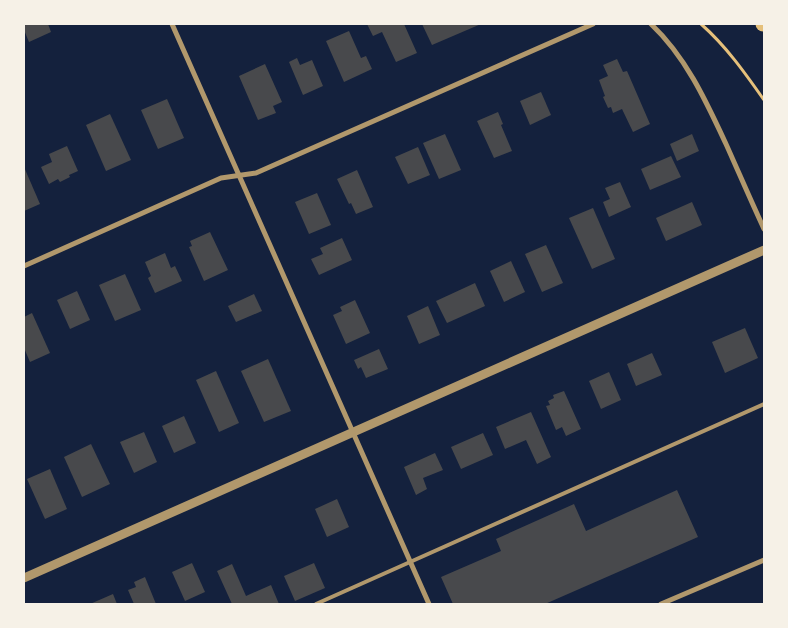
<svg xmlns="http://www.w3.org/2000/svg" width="788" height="628" font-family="Arial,sans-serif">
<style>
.building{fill:#48494c}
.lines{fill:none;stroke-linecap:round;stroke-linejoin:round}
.path{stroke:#e5c07b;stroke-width:3}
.service{stroke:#b1986c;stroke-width:4}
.minor{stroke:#b1986c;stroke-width:5}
.tertiary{stroke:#b1986c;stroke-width:9}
.motorway{stroke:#e5c07b;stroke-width:15}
</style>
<rect width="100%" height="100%" fill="#14213d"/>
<g class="building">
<polygon points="24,24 48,24 51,32 29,42 24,30"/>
<polygon points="367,24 404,24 417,53 396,62 382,32 373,36"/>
<polygon points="422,24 481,24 432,45"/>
<polygon points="349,31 361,58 366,56 372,69 344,82 326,41"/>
<polygon points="297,58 300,65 312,60 323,86 303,95 289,62"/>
<polygon points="617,59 623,72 627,71 650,124 633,132 622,109 613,113 611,107 608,108 603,97 605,96 599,80 608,76 603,65"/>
<polygon points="265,64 282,102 273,106 276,113 258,120 239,76"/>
<polygon points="541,92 551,115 530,125 520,101"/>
<polygon points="167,99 184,138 158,149 141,110"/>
<polygon points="498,112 503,124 501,125 512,151 494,158 477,121"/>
<polygon points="110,114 131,160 106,171 86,125"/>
<polygon points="445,134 461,170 439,179 423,143"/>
<polygon points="692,134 699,151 677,161 670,144"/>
<polygon points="67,146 78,171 69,175 70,177 60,182 58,179 49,184 41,167 52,162 49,154"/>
<polygon points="418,147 430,175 408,184 395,157"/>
<polygon points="671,156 681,177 650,190 641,169"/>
<polygon points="24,167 40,204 24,211"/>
<polygon points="357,170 373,207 356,214 351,203 349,204 337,179"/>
<polygon points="620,182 631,207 609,217 603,202 610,199 605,188"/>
<polygon points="317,193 331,225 309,234 295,202"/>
<polygon points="692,202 702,225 666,241 656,218"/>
<polygon points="593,208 615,259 592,269 569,218"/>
<polygon points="210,232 228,270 204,281 189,247 192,246 190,241"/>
<polygon points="342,238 352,260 319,275 311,259 323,254 320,248"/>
<polygon points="546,245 563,283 542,292 525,254"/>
<polygon points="165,253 171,268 175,266 182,281 155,293 148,278 151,276 145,262"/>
<polygon points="511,261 525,292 504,302 490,271"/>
<polygon points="125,274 141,310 115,321 99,285"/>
<polygon points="475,283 485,306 447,323 436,301"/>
<polygon points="77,291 90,320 70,329 57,300"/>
<polygon points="254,294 262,311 236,322 228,306"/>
<polygon points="355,300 370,333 346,344 333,315 342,311 340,307"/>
<polygon points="428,306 440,335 419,344 407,316"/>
<polygon points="32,313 50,353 30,362 24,348 24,317"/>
<polygon points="745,328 758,358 725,373 712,342"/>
<polygon points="379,349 388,369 366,378 361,367 358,369 354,360"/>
<polygon points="652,353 662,375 636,386 627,364"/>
<polygon points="268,359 291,411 264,422 241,371"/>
<polygon points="216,371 239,423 219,432 196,380"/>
<polygon points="609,372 621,400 601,409 589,381"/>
<polygon points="564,391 581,429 566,436 562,427 556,430 546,406 550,405 548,401 554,398 553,395"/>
<polygon points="531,412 551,457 537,464 526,440 505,449 496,427"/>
<polygon points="184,416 196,443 174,453 162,426"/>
<polygon points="144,432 157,462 134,473 120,442"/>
<polygon points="483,433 493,455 461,469 451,447"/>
<polygon points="91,444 110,484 82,497 64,457"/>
<polygon points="435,453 443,470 423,478 427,489 416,495 404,467"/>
<polygon points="50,469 67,509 45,519 27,479"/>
<polygon points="677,490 698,537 545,604 453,604 441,577 501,551 496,539 574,504 586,531"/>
<polygon points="337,499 349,527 327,537 315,509"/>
<polygon points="192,563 205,592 185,601 172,572"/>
<polygon points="314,563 325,588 295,601 284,576"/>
<polygon points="232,564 246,596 271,585 279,604 232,604 217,571"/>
<polygon points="145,577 156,604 134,604 128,590 136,587 134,582"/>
<polygon points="113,594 117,604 90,604"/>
</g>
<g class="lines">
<path class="path" d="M701,24c25,22 44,49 63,76"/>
<polyline class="service" points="316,604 764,404"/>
<g class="minor">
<polyline points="172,24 429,604"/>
<path d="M651,24c35,33 55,77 75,120 13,29 25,57 38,85"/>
<polyline points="24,266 221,178 256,173 593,24"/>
<polyline points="661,604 764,560"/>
</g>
<polyline class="tertiary" points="24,578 764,250"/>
<polyline class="motorway" points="763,24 764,24"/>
</g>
<rect width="788" height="628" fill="none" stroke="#f6f1e7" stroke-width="50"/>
</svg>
